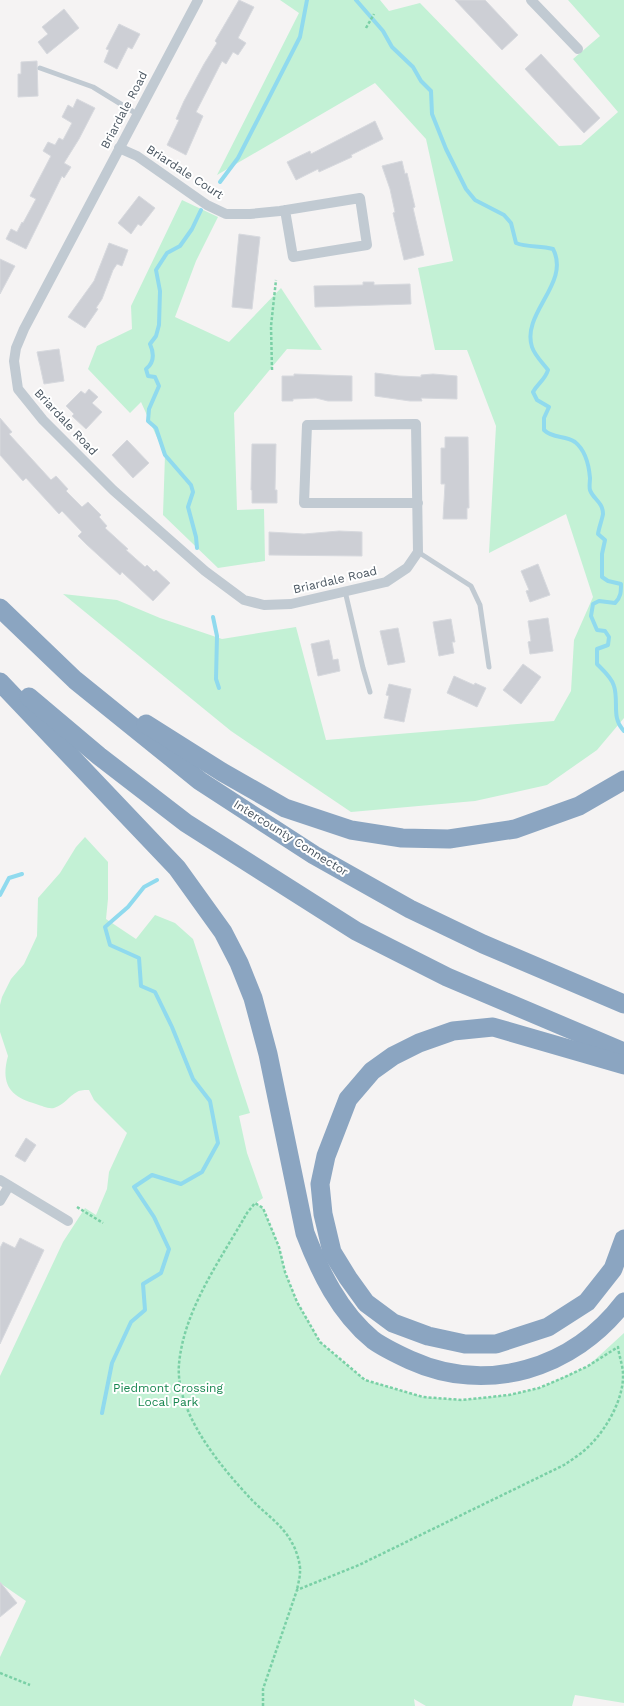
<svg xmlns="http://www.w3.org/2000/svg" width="624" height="1706" font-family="'Work Sans',sans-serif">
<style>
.green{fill:#c3f1d5}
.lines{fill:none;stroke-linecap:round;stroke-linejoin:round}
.stream{stroke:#90daee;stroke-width:4}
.building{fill:#cdcfd5;stroke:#d7d9de}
.path{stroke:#7ad0a6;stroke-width:2.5;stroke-dasharray:3 2;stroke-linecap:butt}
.service{stroke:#c1cad2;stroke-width:5}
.minor{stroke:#c1cad2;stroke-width:10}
.motorway{stroke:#8ba5c1;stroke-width:19}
.labels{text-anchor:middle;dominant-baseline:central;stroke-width:4;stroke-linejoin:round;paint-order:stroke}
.street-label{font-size:12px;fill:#4a5661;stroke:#fff}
.park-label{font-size:12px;fill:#17864f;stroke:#fff}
</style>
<rect width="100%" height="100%" fill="#f5f3f3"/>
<g class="green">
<polygon points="280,0 380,0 389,11 420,3 559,146 581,145 618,112 573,59 600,36 568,0 624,0 624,718 597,750 547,785 475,801 351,812 231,731 63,594 117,600 160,618 222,639 296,627 326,740 554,721 571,691 574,640 593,597 566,514 489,553 496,426 467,350 435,350 418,268 453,261 426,139 375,83 217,175 299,13"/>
<polygon points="182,200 218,217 196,261 175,317 229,342 281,288 322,350 287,349 234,413 237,510 264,509 265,561 218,568 163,515 165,455 141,402 130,413 88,369 97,346 132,329 131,306"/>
<path d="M85,837l23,25v37l-2,20 30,20 19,-24 20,8 18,16 57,174 -11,3 8,37 16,45 -7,5 7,5 16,39 6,25 12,30 23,40 45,38 58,17 39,3 47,-5 30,-7 49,-22 36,-33v370l-49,-8 -3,11h-146l-12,-7 1,7h-415v-49l26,-56 -26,-18v-207l63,-134 22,-34 11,7 11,-26 2,-17 18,-39 -33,-33 -5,-10c-3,0 -9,0 -12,2 -8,4 -13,13 -23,16 -7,1 -11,-2 -18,-4 -25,-7 -36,-19 -28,-48l-8,-24v-27l2,-8 9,-18 13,-15 13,-28 1,-38 22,-25 16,-26z"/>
</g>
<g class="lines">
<g class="stream">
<path d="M356,0l27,31 9,16 21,20 8,14 10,10 1,23 14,35 20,40 9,11 29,15 7,8 5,20c12,5 24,2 37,6 18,34 -32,64 -21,98 3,9 11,16 16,23 -3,10 -10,13 -15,22l4,8 12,7 -5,11v12c9,9 21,5 31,12 10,8 14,24 15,36 0,3 -1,9 0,12 3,9 13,12 13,24 -1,6 -4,13 -5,20l7,6 -3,14v23l6,4 13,3c0,8 0,13 -6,19l-16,-2 -6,3 -2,12 6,14 8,1 4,6 -1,8 -11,4v15c6,6 15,14 17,22 5,16 -3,32 10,45"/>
<polyline points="220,182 238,158 300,37 307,0"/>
<path d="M197,548l-1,-11 -8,-30 5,-15 -2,-7 -26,-30 -9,-27 -8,-7 1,-12 10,-23 -4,-9 -7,-1 -2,-7c9,-7 8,-16 4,-25l6,-8 3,-11 1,-34 -4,-21 11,-17 13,-7 12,-17 9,-19"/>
<polyline points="213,617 217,636 216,679 219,688"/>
<polyline points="0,895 9,878 22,874"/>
<polyline points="102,1413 112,1363 131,1322 145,1310 143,1284 161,1273 169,1249 154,1217 134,1187 152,1175 181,1184 202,1172 218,1143 210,1101 193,1079 172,1027 155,992 141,986 139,958 110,945 105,927 128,907 144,887 157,880"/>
</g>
</g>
<g class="building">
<polygon points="239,0 254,7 238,38 246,43 238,55 233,52 226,64 222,61 196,112 203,116 186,155 167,145 179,120 176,119 184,101 204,64 217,43 215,41"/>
<polygon points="455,0 485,0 518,35 502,50"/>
<polygon points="64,9 79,28 47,54 38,42 48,34 42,27"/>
<polygon points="119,24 140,34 132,49 128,47 117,69 104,62 109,50 106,49"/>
<polygon points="541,54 600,118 584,133 525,69"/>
<polygon points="37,61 38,96 18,97 18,74 21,74 21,62"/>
<polygon points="77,99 95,108 79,139 64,163 71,167 64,178 62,176 26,249 6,239 11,229 17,232 22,222 23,223 36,199 30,196 51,156 43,151 48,142 55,145 59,138 63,140 72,123 62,117 68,105 73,108"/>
<polygon points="375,121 383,139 351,155 352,157 319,172 318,169 296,180 287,162 310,151 311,154"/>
<polygon points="402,161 405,174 407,173 415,207 413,208 424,255 404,260 393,213 395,212 390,189 382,166"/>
<polygon points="139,196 155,208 141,226 138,224 131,234 118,223"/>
<polygon points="239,234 260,237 252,309 232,307"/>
<polygon points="109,243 128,250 122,266 117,264 113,270 102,299 96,308 98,309 85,328 68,317 94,281"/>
<polygon points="0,259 15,266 0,294"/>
<polygon points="363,282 374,282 374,285 410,284 411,304 315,307 314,286 363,285"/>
<polygon points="59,349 64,381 44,384 37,352"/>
<polygon points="375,373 399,376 421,377 421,375 433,374 457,376 457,399 421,398 422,401 410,401 375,396"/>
<polygon points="294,374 352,376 352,401 328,401 316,398 293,399 293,401 282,401 282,376 294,376"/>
<polygon points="89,389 98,397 92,403 102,412 86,429 72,416 74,414 66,406 81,391 85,394"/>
<polygon points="0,418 12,432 9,434 51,480 56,476 68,489 66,491 82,507 88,502 101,515 99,517 107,526 105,528 128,549 126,550 145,567 147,565 154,572 156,570 170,583 153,601 122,572 120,575 86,544 78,536 82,532 62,511 59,514 26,478 23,481 0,455"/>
<polygon points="445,437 468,437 469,508 467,508 467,519 443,519 445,484 441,484 441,448 445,448"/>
<polygon points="127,440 149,463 133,478 112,455"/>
<polygon points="252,444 276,444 275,490 277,490 277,503 252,503 252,490 251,490"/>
<polygon points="339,531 362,532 362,556 269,555 269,532 304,534"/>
<polygon points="538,564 550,595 530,602 526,591 529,590 521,571"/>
<polygon points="548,618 553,651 530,654 528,642 531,641 528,621"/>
<polygon points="451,619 455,642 452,642 454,653 439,656 433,622"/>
<polygon points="398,628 405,662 388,665 380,631"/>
<polygon points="329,640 333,660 338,659 340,671 318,676 311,644"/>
<polygon points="523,664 541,677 521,704 503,690"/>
<polygon points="454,676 474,685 475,683 486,688 477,707 447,693"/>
<polygon points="389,684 411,689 404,722 384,718 389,696 386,695"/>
<polygon points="26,1138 36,1145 25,1162 15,1156"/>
<polygon points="20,1238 44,1250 0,1344 0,1248 3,1242 15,1248"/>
<polygon points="0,1582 17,1603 0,1617"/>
</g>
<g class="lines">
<g class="path">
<polyline points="366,28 374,14"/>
<polyline points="272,370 271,326 276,280"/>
<polyline points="77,1207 103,1223"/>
<polyline points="0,1673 30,1685"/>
<path d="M263,1706v-17l34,-99 62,-25 205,-100c9,-6 20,-13 27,-21 16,-16 33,-46 32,-70 0,-8 -4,-18 -5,-27l-30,19 -23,11 -26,11 -30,7 -47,5 -39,-3 -58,-17 -45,-38 -23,-40 -12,-30 -6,-25 -16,-39 -8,-5 -8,10c-26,46 -63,96 -68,151 -4,48 41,102 72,135 13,14 32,26 41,44 4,6 9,22 8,29 0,6 -2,12 -3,18"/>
</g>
<g class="service">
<polyline points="40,68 93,87 137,114"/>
<polyline points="418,552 471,586 480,605 489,667"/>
<polyline points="345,591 363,668 370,692"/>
</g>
<g class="minor">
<polyline points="198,0 24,329 16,348 14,361 18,389 43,420 113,490 205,571 244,600 264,605 291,604 386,582 407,568 418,552 416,424 307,425 304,503 418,503"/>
<polyline points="531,0 578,49"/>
<polyline points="119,148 137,156 207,205 226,214 250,214 280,211 360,198 367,245 293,257 285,210"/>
<polyline points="0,1180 68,1221"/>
<polyline points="0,1201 9,1186"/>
</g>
<g class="motorway">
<polyline points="0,608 75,680 200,781 314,855 410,909 483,944 624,1004"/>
<path d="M0,682l177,186 46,64 16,31 14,35 15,56 37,179c15,39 34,79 68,107 11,8 24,14 37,20 77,35 163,9 214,-58"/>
<polyline points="29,697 99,756 186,823 356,931 447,977 624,1052"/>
<polyline points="146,724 222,772 285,808 351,830 402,838 449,839 515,829 579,806 624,780"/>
<polyline points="624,1065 493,1027 453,1031 419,1043 393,1056 372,1071 348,1099 326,1156 320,1184 323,1214 332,1252 348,1278 366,1303 393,1323 428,1336 465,1344 496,1344 548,1327 587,1302 613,1269 624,1239"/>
</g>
</g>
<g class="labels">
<g class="street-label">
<text transform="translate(124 110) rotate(-62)">Briardale Road</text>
<text transform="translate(185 172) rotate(33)">Briardale Court</text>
<text transform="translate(66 422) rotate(47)">Briardale Road</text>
<text transform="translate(335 580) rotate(-13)">Briardale Road</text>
<text transform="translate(291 838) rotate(32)">Intercounty Connector</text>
</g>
<g class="park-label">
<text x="168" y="1388">Piedmont Crossing<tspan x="168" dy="14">Local Park</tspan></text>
</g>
</g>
</svg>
